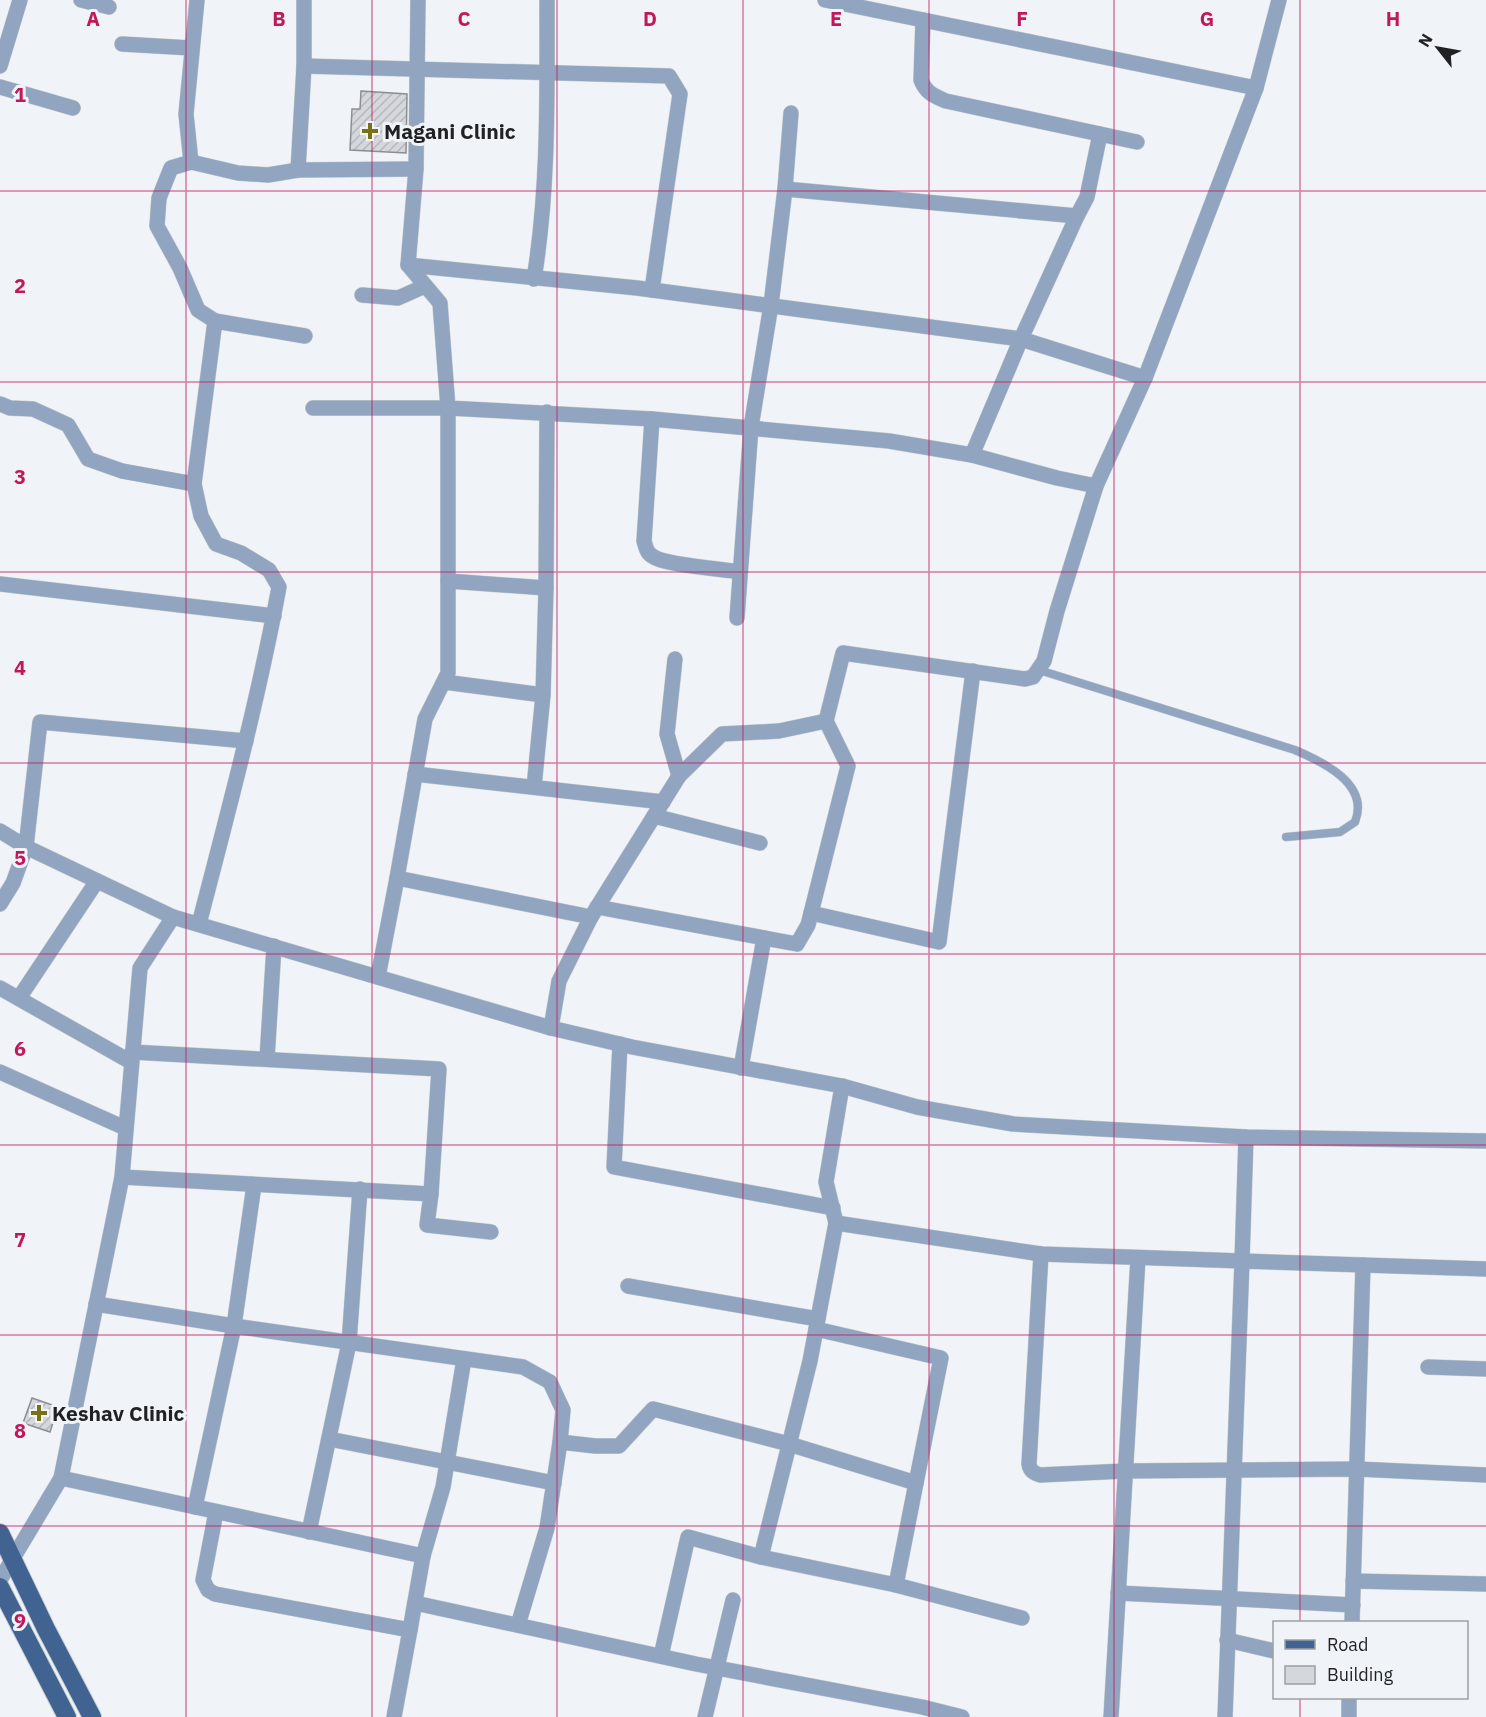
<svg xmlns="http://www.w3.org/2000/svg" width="1486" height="1717" font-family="'IBM Plex Sans',sans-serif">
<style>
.building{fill:url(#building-hatch);stroke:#8b8e92;stroke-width:1.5}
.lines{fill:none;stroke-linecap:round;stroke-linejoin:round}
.lane-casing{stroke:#caced1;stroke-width:9}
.street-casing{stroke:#caced1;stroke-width:16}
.primary-casing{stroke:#caced1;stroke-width:20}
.lane{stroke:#91a5c0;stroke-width:8}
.street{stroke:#91a5c0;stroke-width:15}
.primary{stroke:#406392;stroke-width:18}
.grid{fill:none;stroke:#c2185b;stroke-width:1.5;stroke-opacity:0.55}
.poi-dot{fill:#777215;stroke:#f0f4f8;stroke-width:2}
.labels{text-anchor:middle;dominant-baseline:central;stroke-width:6;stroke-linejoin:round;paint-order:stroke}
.poi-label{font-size:21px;font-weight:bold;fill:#1f2122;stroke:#f0f4f8;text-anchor:start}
.grid-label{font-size:20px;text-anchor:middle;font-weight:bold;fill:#c2185b;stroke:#f0f4f8;stroke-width:6;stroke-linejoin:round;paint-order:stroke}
</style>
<defs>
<pattern id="building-hatch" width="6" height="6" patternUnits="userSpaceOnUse" patternTransform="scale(1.5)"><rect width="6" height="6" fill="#d4d7dc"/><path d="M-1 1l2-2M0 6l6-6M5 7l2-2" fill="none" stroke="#b6b8bc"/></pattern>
</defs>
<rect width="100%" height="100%" fill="#f0f4f8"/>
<g class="building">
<polygon points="361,91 407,94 406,153 350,150 352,109 360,109"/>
<polygon points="32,1398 58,1407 50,1432 23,1423"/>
</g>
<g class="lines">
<defs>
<path id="lane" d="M1039,670l256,80c28,12 75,34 60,72l-15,10 -54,5"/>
<g id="street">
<polyline points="81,0 109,7"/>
<polyline points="304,0 304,66 669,76 680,94 652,290"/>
<polyline points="418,0 416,169 408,265 637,288 1021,339 1145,378"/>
<path d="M923,20l-2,60c5,13 13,16 25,21l191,41"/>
<polyline points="122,44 191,48"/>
<polyline points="0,66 20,0"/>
<polyline points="0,87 73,108"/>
<polyline points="1256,88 1279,0"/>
<polyline points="191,162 186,114 197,0"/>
<polyline points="298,170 304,66"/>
<polyline points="785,189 791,113"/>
<polyline points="1077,216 1087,197 1100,134"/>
<polyline points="408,265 440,303 448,408 652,419 889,441 972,455 1057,478 1096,486"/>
<path d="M534,279c15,-92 13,-186 13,-279"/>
<polyline points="362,295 398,298 425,286"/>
<polyline points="215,321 198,310 180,268 157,226 159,198 171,168 191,162 238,173 268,175 298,170 416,169"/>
<path d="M0,404l10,4 23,1 35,16 20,34 34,12 72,13 7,32 15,28 25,9 28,17 10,17c-21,114 -51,225 -80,337"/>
<polyline points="313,408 448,408 448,673 425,719 397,878 378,977"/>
<path d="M652,419l-8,122c2,7 3,13 10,16 12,8 68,12 86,15"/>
<polyline points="194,484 215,321 305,336"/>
<polyline points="448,581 546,588"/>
<polyline points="0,584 274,616"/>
<polyline points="737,618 751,427 771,305 785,189 1077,216 1021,339 972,455"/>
<polyline points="675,659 667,734 679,776"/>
<polyline points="444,682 543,695"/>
<polyline points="415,774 663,802"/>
<polyline points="534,787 543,695 546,588 547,412"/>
<polyline points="654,816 760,843"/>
<polyline points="0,831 26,847 40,722 246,741"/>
<polyline points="397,878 591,917"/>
<polyline points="0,904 13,883 26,847 173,917"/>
<polyline points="597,907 797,944 808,925 848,766 826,721"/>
<polyline points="811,913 939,942 973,671"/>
<polyline points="0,988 131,1062"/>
<polyline points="19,998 97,881"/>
<polyline points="551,1028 632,1047 842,1086 917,1107 1013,1124 1246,1137 1486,1141"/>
<polyline points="620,1044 614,1167 833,1208"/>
<polyline points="132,1052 439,1069 431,1194"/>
<polyline points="267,1059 274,946"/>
<polyline points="741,1068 764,938"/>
<polyline points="0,1072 125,1128"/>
<polyline points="122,1177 431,1194 427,1225 491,1232"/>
<polyline points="836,1223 1041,1254 1242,1261 1246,1137"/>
<path d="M1041,1254l-12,210c1,7 5,9 11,11l85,-4 232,-2 129,6"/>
<polyline points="628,1286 818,1319"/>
<polyline points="96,1304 234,1326 254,1185"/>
<polyline points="1428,1367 1486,1369"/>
<polyline points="329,1439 554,1483"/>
<polyline points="61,1478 423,1556 443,1487 464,1359"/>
<polyline points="195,1507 234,1326 523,1367 550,1382 563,1410 560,1442"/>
<polyline points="216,1512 203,1580 208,1590 215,1594 410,1630 423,1556"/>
<polyline points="309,1532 349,1343 360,1189"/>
<polyline points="761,1557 810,1361 836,1223 826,1182 842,1086"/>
<polyline points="0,1580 61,1478 122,1177 140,968 173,917 551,1028 559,981 591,917 679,776 722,734 779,731 826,721 843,653 1025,679 1033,677 1044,661 1057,611 1096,486 1145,378 1256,88 825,0"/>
<polyline points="1353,1581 1486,1584"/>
<polyline points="896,1585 1022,1618"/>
<polyline points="1118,1593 1353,1605"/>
<polyline points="415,1603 696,1664 922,1707 962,1717"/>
<polyline points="1352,1622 1363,1265"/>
<polyline points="518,1625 547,1528 560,1442 595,1446 619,1446 653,1409 789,1444 916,1483 941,1358 816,1329"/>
<polyline points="1227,1640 1274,1651"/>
<polyline points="661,1656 688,1537 761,1557 896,1585 916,1483"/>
<polyline points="394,1717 410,1630"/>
<polyline points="705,1717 733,1600"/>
<polyline points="1111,1717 1138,1258"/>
<polyline points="1225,1717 1242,1261 1486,1269"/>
<polyline points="1349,1717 1349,1698"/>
</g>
<g id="primary">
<polyline points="0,1533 46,1629 92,1717"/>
<polyline points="0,1587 67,1717"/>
</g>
</defs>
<use href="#lane" class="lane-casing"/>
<use href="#street" class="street-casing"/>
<use href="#primary" class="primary-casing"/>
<use href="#lane" class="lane"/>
<use href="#street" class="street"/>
<use href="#primary" class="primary"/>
</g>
<path class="grid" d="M186,0v1717M372,0v1717M557,0v1717M743,0v1717M929,0v1717M1114,0v1717M1300,0v1622M0,191h1486M0,382h1486M0,572h1486M0,763h1486M0,954h1486M0,1145h1486M0,1335h1486M0,1526h1486M1300,1698v19"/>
<g class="poi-dot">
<path d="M367 122h6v6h6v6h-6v6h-6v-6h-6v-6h6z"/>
<path d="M36 1404h6v6h6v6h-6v6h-6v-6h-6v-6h6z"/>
</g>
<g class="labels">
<g class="poi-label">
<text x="384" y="131">Magani Clinic</text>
<text x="52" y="1413">Keshav Clinic</text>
</g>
</g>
<g class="grid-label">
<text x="93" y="26">A</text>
<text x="279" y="26">B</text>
<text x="464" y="26">C</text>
<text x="650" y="26">D</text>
<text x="836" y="26">E</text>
<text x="1022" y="26">F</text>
<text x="1207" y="26">G</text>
<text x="1393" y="26">H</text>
<text x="20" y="102">1</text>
<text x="20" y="293">2</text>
<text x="20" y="484">3</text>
<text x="20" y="675">4</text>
<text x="20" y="865">5</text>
<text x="20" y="1056">6</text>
<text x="20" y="1247">7</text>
<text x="20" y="1438">8</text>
<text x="20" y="1628">9</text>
</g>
<rect x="1273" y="1621" width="195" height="78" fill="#f0f4f8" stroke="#9ca0a2" stroke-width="1.5"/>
<rect x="1285" y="1640" width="30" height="9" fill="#406392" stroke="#9ca0a2" stroke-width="1.5"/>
<text x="1327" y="1651" font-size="18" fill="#1f2122">Road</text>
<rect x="1285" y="1666" width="30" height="18" fill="#d4d7dc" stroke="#9ca0a2" stroke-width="1.5"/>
<text x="1327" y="1681" font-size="18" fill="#1f2122">Building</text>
<g transform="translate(1438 48) rotate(301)" stroke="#f0f4f8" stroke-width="4.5" paint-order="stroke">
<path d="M0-4.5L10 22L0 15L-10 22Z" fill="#1f2122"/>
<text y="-9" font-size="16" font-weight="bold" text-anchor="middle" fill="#1f2122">N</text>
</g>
</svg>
